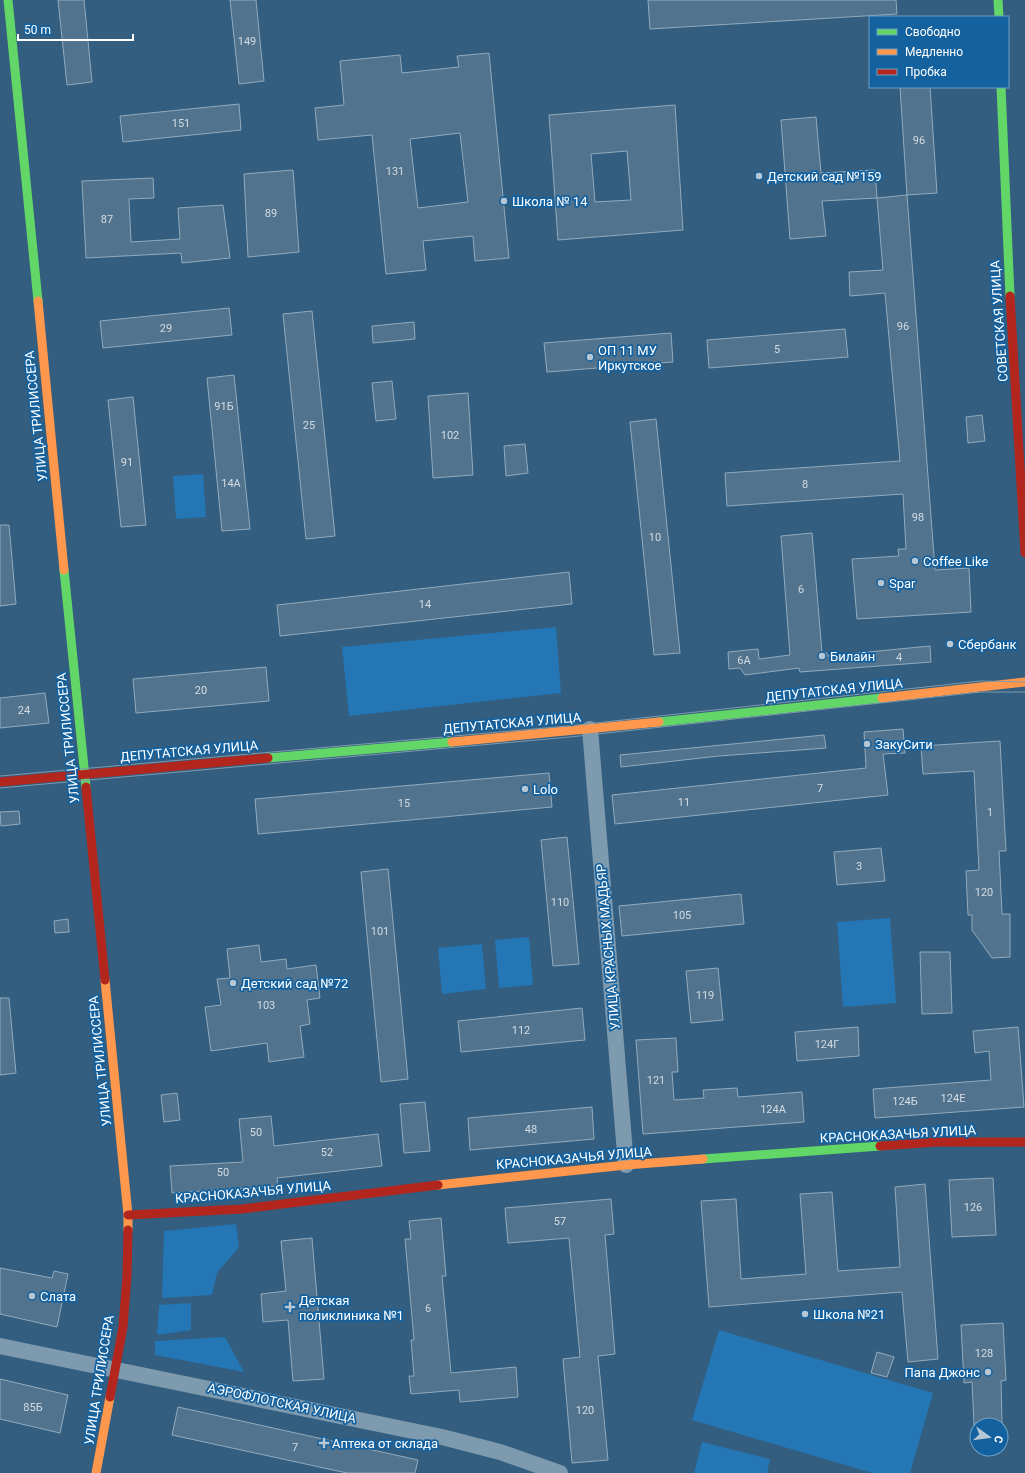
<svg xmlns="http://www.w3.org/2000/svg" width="1025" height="1473" font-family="Roboto,sans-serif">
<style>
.green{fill:#2476b4}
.building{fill:#51738d;stroke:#93abbd;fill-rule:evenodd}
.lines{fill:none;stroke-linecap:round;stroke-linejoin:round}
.street{stroke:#7e9aaf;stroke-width:16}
.fast{stroke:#63d668;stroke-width:9}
.slow{stroke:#ff974d;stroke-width:9}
.jam{stroke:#b3261e;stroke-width:9}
.tram{stroke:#7e9aae;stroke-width:1}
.poi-dot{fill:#b8c7d2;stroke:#13619f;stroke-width:1.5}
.labels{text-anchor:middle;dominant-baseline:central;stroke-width:3.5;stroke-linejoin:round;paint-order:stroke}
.number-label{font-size:11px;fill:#d4dce2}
.poi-label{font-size:13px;fill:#fff;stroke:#13619f;text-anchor:start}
.street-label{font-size:13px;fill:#fff;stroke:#13619f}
</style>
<rect width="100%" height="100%" fill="#335e7f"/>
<g class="green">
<polygon points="203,474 206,517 176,519 173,476"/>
<polygon points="556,627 561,693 349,716 342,647"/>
<polygon points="890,918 896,1003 843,1007 837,922"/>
<polygon points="529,937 533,985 499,988 495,940"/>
<polygon points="482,944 486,989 442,994 438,948"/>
<polygon points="236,1224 239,1247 217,1273 212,1295 162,1298 164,1231"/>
<polygon points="191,1303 191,1330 157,1335 159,1305"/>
<polygon points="719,1330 933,1393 910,1473 872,1473 692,1420"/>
<polygon points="225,1337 244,1372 155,1355 155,1341"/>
<polygon points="702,1442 770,1459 767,1473 694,1473"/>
</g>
<g class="building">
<polygon points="58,0 84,0 92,82 67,85"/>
<polygon points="230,0 256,0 264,81 239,84"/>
<polygon points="648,0 896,0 897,14 650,29"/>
<path d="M489,53l20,205 -34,3 -2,-25 -50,5 3,29 -40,4 -14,-139 -54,5 -3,-32 29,-3 -4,-44 60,-6 2,18 57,-6 -2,-11zM460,133l8,69 -50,6 -8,-69z"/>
<polygon points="900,87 930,87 937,193 907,195"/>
<polygon points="239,104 241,130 123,142 120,116"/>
<path d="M675,105l8,125 -125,10 -9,-125zM627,151l4,49 -36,2 -4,-48z"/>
<polygon points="816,117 821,173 875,170 877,198 822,201 826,236 790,239 781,120"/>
<polygon points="293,170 299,252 248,257 244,174"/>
<polygon points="153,178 154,198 129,199 131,242 180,239 178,208 223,205 230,258 182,263 181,253 86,258 82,181"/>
<polygon points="907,195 935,570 969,568 971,612 857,619 852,559 899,556 898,549 906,549 903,494 727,506 725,473 900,461 885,293 850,296 849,272 883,270 877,198"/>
<polygon points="229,308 232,335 103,348 100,321"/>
<polygon points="312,311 335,536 306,539 283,314"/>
<polygon points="414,322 415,339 373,343 372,326"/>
<polygon points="845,329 848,357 709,368 707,340"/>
<polygon points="671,333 673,362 547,372 544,343"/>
<polygon points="234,375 250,529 222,531 207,378"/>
<polygon points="392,381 396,419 376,421 372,383"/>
<polygon points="468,393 473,475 433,478 428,396"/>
<polygon points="133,397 146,525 121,527 108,400"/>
<polygon points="982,415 985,441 968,443 966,417"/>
<polygon points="656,419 680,653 654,655 630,422"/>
<polygon points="525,444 528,473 506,476 504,446"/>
<polygon points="0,525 9,525 16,604 0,606"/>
<polygon points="812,533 822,653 827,653 827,656 930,646 931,662 800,672 799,668 745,675 740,668 729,669 728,652 758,649 759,659 790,655 781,536"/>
<polygon points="569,572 572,604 280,636 277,605"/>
<polygon points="266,667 269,701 136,713 133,679"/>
<polygon points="45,693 49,723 0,728 0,698"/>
<polygon points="903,729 905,753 883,754 888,795 615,824 612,795 866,768 864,732"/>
<polygon points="824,735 826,748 719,756 621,767 620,755"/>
<polygon points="1000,741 1006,851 999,851 1002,914 1010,914 1010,957 992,958 972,930 972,915 968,915 966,871 979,870 974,771 923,774 921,746"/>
<polygon points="549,773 552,807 258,834 255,799"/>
<polygon points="19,811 20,824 1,826 0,812"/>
<polygon points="567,837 579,964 553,966 541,840"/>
<polygon points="881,848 885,881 837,885 834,852"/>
<polygon points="388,869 408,1079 381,1082 361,872"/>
<polygon points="741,894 744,924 622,936 619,906"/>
<polygon points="68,919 69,932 55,933 54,921"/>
<polygon points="259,945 261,962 286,959 287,969 316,965 320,998 307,1000 310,1024 300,1026 304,1057 269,1062 267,1043 211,1051 205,1007 221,1005 217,979 230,978 227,949"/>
<polygon points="920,952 950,952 952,1013 922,1014"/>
<polygon points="718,968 723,1020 691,1023 686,971"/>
<polygon points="0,998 9,998 16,1073 0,1075"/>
<polygon points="582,1008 585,1040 461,1052 458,1021"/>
<polygon points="858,1027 859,1056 797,1061 795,1032"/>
<polygon points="1018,1027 1024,1107 875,1118 873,1089 991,1080 989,1051 975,1053 973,1031"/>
<polygon points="676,1038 678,1072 672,1072 674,1100 704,1098 703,1090 737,1088 738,1097 802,1092 804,1122 643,1134 636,1040"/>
<polygon points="177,1093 180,1120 164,1122 161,1095"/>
<polygon points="425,1102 430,1151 404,1153 400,1104"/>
<polygon points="592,1107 594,1139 470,1150 468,1118"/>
<polygon points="271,1116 274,1146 378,1134 382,1166 277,1178 278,1186 172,1193 170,1166 243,1162 239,1119"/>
<polygon points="993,1178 996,1235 952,1237 949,1180"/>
<polygon points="925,1184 938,1359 908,1362 902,1292 709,1307 701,1201 736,1199 741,1279 806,1274 800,1194 832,1192 838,1271 900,1267 895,1187"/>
<polygon points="611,1199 614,1234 605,1235 615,1354 598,1356 608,1460 572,1463 563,1359 580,1357 569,1238 508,1243 505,1208"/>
<polygon points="441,1218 446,1276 442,1276 451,1373 516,1367 518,1397 460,1402 459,1390 411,1394 409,1376 414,1376 411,1340 414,1340 405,1239 411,1239 409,1221"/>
<polygon points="312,1238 324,1379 293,1381 288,1320 263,1322 261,1294 286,1291 281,1241"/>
<polygon points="0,1268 52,1278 54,1271 68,1274 57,1327 0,1314"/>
<polygon points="1003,1323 1006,1380 1001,1381 1002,1425 974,1425 972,1382 964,1383 961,1325"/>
<polygon points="877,1352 894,1357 887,1377 871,1373"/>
<polygon points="0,1379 68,1395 60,1433 0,1419"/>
<polygon points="178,1407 418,1460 415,1473 347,1473 172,1435"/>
</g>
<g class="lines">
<g class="street">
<polyline points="590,729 626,1165"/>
<polyline points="0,1346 442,1437 500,1452 560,1473"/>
</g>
<g class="fast">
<polyline points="8,0 38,301"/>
<polyline points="998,0 999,17"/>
<polyline points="1001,87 1010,296"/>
<polyline points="64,570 86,787"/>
<polyline points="659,722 882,698"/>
<polyline points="268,758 452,742"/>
<polyline points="703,1159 880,1146"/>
</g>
<g class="slow">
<polyline points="38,301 64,570"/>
<polyline points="882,698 1025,682"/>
<polyline points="452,742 659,722"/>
<polyline points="105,980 128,1215 128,1230"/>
<polyline points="438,1185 626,1165 703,1159"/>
<polyline points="96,1473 110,1397"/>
</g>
<g class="jam">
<polyline points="1010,296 1025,553"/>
<polyline points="0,782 268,758"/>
<polyline points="86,787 105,980"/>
<polyline points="880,1146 936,1142 1025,1142"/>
<polyline points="128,1215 242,1209 438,1185"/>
<polyline points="110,1397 123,1327 127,1276 128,1230"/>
</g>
<g class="tram">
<polyline points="0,776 568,726 980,681 1025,682"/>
<polyline points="0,788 570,737 981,692 1025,692"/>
</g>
</g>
<g class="poi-dot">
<circle cx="759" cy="176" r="4"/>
<circle cx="504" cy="201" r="4"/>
<circle cx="590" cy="357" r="4"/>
<circle cx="915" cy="561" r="4"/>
<circle cx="881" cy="583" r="4"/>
<circle cx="950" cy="644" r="4"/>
<circle cx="822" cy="656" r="4"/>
<circle cx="867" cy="744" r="4"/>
<circle cx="525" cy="789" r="4"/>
<circle cx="233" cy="983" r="4"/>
<circle cx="32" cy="1296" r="4"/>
<path d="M288 1301h4v4h4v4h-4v4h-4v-4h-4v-4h4z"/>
<circle cx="805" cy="1314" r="4"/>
<circle cx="988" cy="1372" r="4"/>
<path d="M322 1437h4v4h4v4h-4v4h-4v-4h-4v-4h4z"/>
</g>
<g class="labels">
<g class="number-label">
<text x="247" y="41">149</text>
<text x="181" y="123">151</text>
<text x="919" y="140">96</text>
<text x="395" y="171">131</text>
<text x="271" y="213">89</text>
<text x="107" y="219">87</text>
<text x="903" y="326">96</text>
<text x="166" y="328">29</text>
<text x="777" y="349">5</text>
<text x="224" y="406">91Б</text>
<text x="309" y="425">25</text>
<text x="450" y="435">102</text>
<text x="127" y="462">91</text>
<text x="231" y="483">14А</text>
<text x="805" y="484">8</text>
<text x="918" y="517">98</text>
<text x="655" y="537">10</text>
<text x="801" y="589">6</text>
<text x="425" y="604">14</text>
<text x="899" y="657">4</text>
<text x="744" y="660">6А</text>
<text x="201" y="690">20</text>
<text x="24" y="710">24</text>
<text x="820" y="788">7</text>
<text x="684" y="802">11</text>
<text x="404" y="803">15</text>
<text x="990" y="812">1</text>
<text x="859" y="866">3</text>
<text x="984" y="892">120</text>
<text x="560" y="902">110</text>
<text x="682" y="915">105</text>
<text x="380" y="931">101</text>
<text x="705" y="995">119</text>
<text x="266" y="1005">103</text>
<text x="521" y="1030">112</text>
<text x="827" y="1044">124Г</text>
<text x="656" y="1080">121</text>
<text x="953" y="1098">124Е</text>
<text x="905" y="1101">124Б</text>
<text x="773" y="1109">124А</text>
<text x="531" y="1129">48</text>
<text x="256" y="1132">50</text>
<text x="327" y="1152">52</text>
<text x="223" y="1172">50</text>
<text x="973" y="1207">126</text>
<text x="560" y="1221">57</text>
<text x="428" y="1308">6</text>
<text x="984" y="1353">128</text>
<text x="33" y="1407">85Б</text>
<text x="585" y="1410">120</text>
<text x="295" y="1447">7</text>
</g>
<g class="poi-label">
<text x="767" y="176">Детский сад №159</text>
<text x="512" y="201">Школа № 14</text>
<text x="598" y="350">ОП 11 МУ<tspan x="598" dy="15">Иркутское</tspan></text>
<text x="923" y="561">Coffee Like</text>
<text x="889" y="583">Spar</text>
<text x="958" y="644">Сбербанк</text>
<text x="830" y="656">Билайн</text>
<text x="875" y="744">ЗакуСити</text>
<text x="533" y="789">Lolo</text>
<text x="241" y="983">Детский сад №72</text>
<text x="40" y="1296">Слата</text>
<text x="299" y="1300">Детская<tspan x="299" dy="15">поликлиника №1</tspan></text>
<text x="813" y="1314">Школа №21</text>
<text x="980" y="1372" text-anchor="end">Папа Джонс</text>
<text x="332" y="1443">Аптека от склада</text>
</g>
<g class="street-label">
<text transform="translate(999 321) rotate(-94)">СОВЕТСКАЯ УЛИЦА</text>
<text transform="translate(36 416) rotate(-96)">УЛИЦА ТРИЛИССЕРА</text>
<text transform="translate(834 690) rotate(-6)">ДЕПУТАТСКАЯ УЛИЦА</text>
<text transform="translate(512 723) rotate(-5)">ДЕПУТАТСКАЯ УЛИЦА</text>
<text transform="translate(68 738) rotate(-96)">УЛИЦА ТРИЛИССЕРА</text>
<text transform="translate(189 751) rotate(-5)">ДЕПУТАТСКАЯ УЛИЦА</text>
<text transform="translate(608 947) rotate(-95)">УЛИЦА КРАСНЫХ МАДЬЯР</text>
<text transform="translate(100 1061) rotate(-96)">УЛИЦА ТРИЛИССЕРА</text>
<text transform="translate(898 1134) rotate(-3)">КРАСНОКАЗАЧЬЯ УЛИЦА</text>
<text transform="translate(574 1158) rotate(-5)">КРАСНОКАЗАЧЬЯ УЛИЦА</text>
<text transform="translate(253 1192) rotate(-5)">КРАСНОКАЗАЧЬЯ УЛИЦА</text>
<text transform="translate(99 1380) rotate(-81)">УЛИЦА ТРИЛИССЕРА</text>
<text transform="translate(282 1403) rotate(12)">АЭРОФЛОТСКАЯ УЛИЦА</text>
</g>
</g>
<rect x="869" y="16" width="140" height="72" fill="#13619f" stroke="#71a0c5"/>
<rect x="877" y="29" width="20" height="6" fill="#63d668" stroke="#71a0c5"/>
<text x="905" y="36" font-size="12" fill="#ffffff">Свободно</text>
<rect x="877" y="49" width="20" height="6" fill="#ff974d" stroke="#71a0c5"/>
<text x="905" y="56" font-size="12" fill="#ffffff">Медленно</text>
<rect x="877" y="69" width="20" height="6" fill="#b3261e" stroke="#71a0c5"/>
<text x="905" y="76" font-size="12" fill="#ffffff">Пробка</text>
<g transform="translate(989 1437) rotate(104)"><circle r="19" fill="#13619f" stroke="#71a0c5"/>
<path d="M0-3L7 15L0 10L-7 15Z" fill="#b8c7d2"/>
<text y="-6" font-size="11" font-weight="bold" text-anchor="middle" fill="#ffffff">С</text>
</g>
<path d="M18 34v6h115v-6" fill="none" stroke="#ffffff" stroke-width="2"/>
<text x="24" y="34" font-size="12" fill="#ffffff" stroke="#13619f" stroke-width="3" paint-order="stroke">50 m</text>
</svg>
